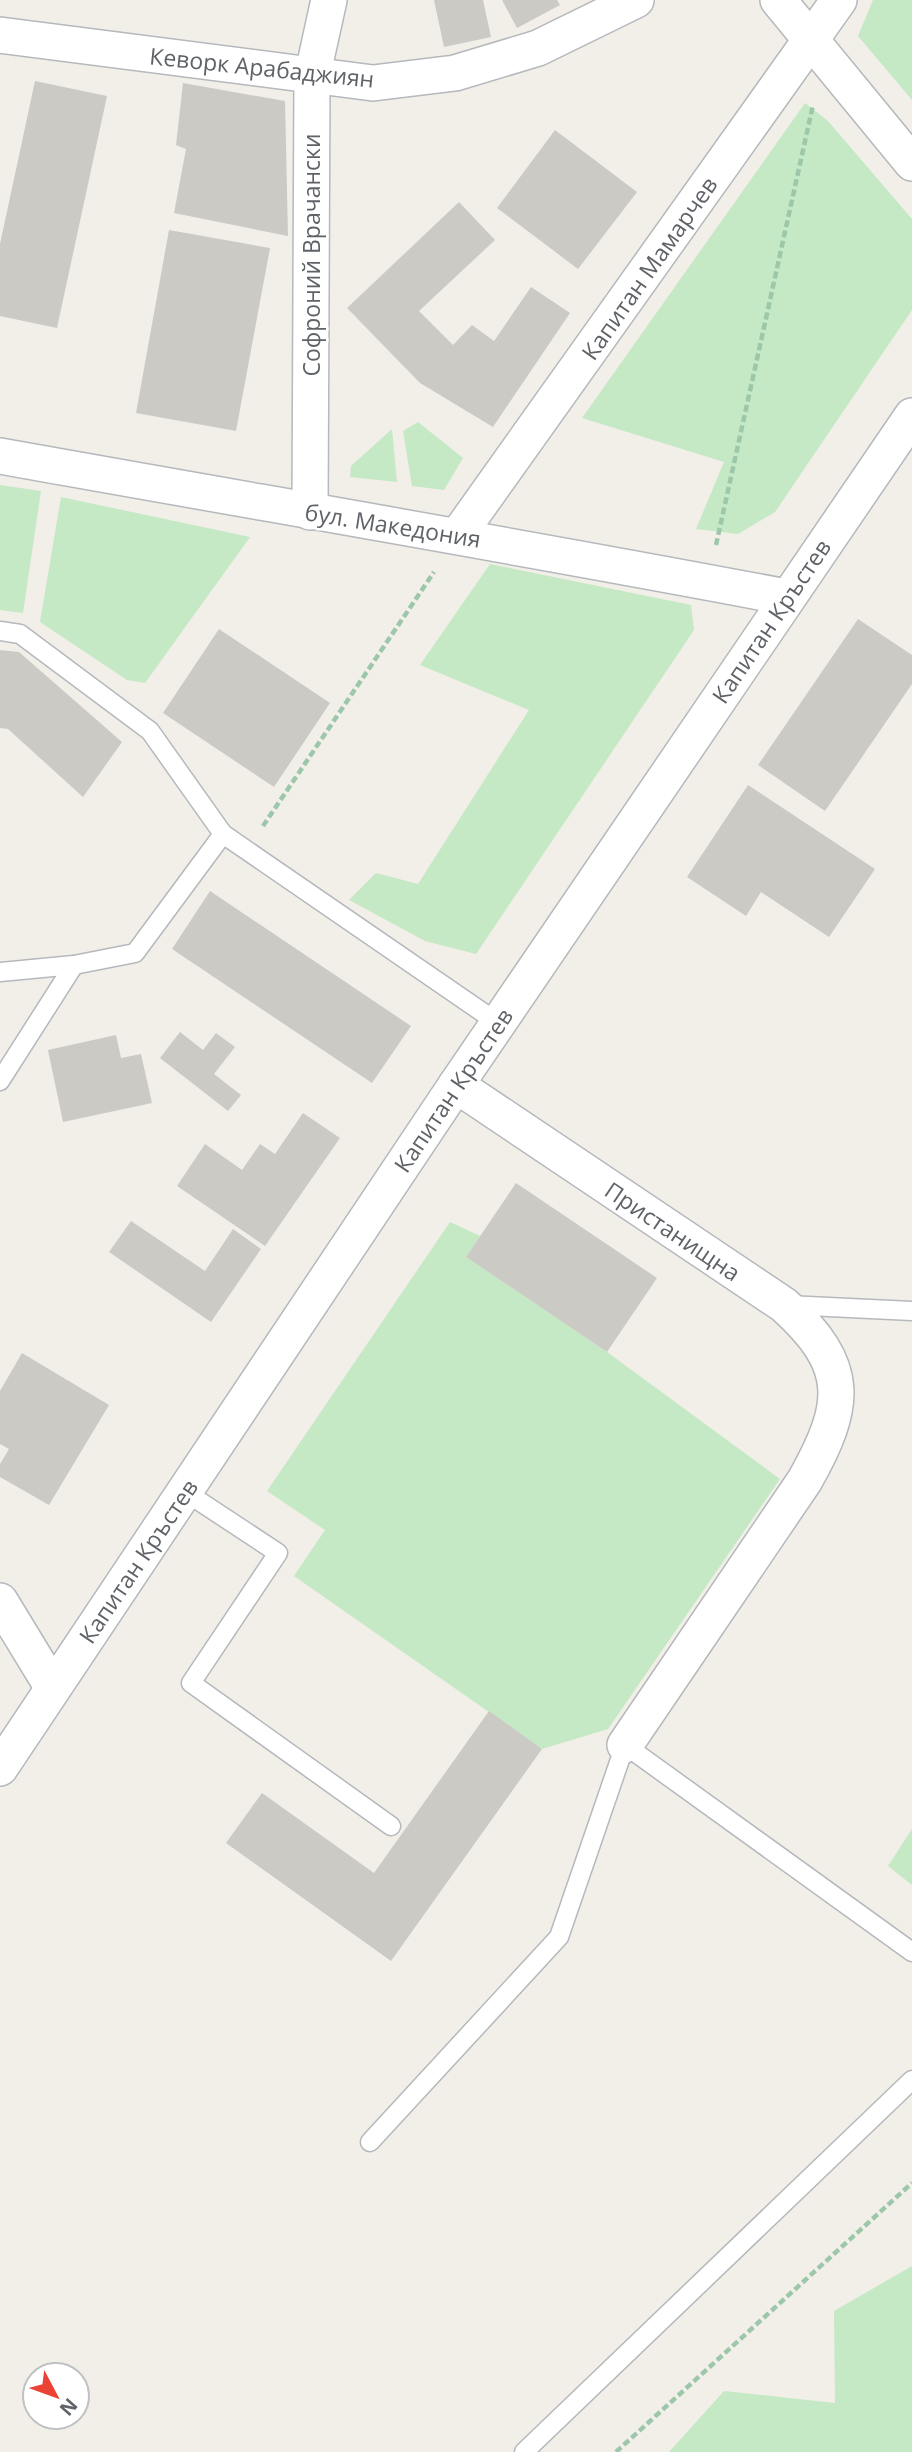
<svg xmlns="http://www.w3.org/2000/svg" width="912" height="2452" font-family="'Open Sans',sans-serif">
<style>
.green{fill:#c5e8c5}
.building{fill:#cccac5}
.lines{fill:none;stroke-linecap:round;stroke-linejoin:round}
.service-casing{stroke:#b5b8bc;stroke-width:21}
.minor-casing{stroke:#b5b8bc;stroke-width:38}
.path{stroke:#9cc7a9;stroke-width:4.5;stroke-dasharray:7 3.5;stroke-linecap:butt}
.service{stroke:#fff;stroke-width:18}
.minor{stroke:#fff;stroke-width:35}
.labels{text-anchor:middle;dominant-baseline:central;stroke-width:5;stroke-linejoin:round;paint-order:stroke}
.street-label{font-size:23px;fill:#5f6368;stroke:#fff}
</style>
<rect width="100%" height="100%" fill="#f1efe8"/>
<g class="green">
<polygon points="873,0 912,0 912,100 858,36"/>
<polygon points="805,103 828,121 912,219 912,310 775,512 738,534 696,529 724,462 582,418"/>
<polygon points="418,422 463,458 444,490 412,486 403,431"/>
<polygon points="392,429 397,482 350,477 351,466"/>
<polygon points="0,485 41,491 23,613 0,610"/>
<polygon points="61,497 250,537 145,683 127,680 40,622"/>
<polygon points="490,564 691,605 694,630 476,954 425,941 349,900 376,873 418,884 529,710 420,665"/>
<polygon points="450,1222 480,1236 466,1257 607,1352 780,1479 608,1729 542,1749 294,1576 325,1530 267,1491"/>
<polygon points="912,1829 912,1885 888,1866"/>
<polygon points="912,2266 912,2452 669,2452 724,2391 835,2403 834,2311"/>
</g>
<g class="building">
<polygon points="434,0 483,0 491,37 444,47"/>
<polygon points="502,0 557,0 560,5 517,28"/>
<polygon points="35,81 107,96 57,328 0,316 0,244"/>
<polygon points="183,83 285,101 288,236 174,213 186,149 176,145"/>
<polygon points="555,130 637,192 578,269 497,208"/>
<polygon points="459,202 495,240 419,311 453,345 472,325 494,341 531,287 570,313 493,427 420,383 347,308"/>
<polygon points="169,230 270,248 236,431 136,413"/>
<polygon points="858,619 912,655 912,684 825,811 758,765"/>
<polygon points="219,629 330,703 274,787 163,713"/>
<polygon points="0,650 19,652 122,742 83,797 8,729 0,728"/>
<polygon points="748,785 875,869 829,937 761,892 746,916 687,877"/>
<polygon points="210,891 411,1026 372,1083 172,949"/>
<polygon points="180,1032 203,1050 216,1033 235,1047 214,1074 241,1095 228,1111 160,1058"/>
<polygon points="116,1035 121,1058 141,1054 152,1103 63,1122 48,1050"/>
<polygon points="303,1113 340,1138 265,1246 177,1186 205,1144 242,1170 260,1144 275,1154"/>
<polygon points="516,1183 657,1278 607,1352 466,1257"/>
<polygon points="131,1221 205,1271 233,1229 261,1249 211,1322 109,1252"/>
<polygon points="22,1353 109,1405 49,1505 0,1477 0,1464 9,1449 0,1444 0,1391"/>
<polygon points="489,1711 542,1749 391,1961 226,1843 262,1793 374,1873"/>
</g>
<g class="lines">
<defs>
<g id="service">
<polyline points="0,631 20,634 150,731 223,834"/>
<polyline points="0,972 74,965 135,953 223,834 498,1023"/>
<polyline points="0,1081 74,965"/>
<polyline points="787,1305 912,1311"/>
<polyline points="184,1491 278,1553 191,1683 391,1826"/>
<polyline points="370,2142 559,1937 625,1745 912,1952"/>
<polyline points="524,2452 912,2080"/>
</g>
<g id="minor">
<polyline points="778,0 912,163"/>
<polyline points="0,35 373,83 455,73 538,48 636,0"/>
<path d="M0,456c262,47 524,91 786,141"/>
<polyline points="310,512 312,77 329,0"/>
<polyline points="458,535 839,0"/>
<path d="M456,1085l328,220c68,61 63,100 21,175l-180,265"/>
<polyline points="0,1601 53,1688"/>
<polyline points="0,1768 456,1085 912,416"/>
</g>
</defs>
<use href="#service" class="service-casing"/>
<use href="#minor" class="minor-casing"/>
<g class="path">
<polyline points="716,545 813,105"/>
<polyline points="263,826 434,572"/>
<polyline points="616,2452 912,2183"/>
</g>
<use href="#service" class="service"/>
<use href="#minor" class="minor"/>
</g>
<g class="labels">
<g class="street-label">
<text transform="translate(262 67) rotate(6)">Кеворк Арабаджиян</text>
<text transform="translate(311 255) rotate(-90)">Софроний Врачански</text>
<text transform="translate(649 268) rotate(-55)">Капитан Мамарчев</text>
<text transform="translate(393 525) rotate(9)">бул. Македония</text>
<text transform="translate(771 621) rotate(-56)">Капитан Кръстев</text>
<text transform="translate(453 1090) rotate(-56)">Капитан Кръстев</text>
<text transform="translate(673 1231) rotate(34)">Пристанищна</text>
<text transform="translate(138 1561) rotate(-56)">Капитан Кръстев</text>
</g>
</g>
<g transform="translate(56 2396) rotate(131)"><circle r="33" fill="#ffffff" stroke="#bfc1c3" stroke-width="2"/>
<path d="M0-5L12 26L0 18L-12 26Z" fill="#ea4335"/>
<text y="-10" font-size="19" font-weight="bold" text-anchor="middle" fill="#5f6368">N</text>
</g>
</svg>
